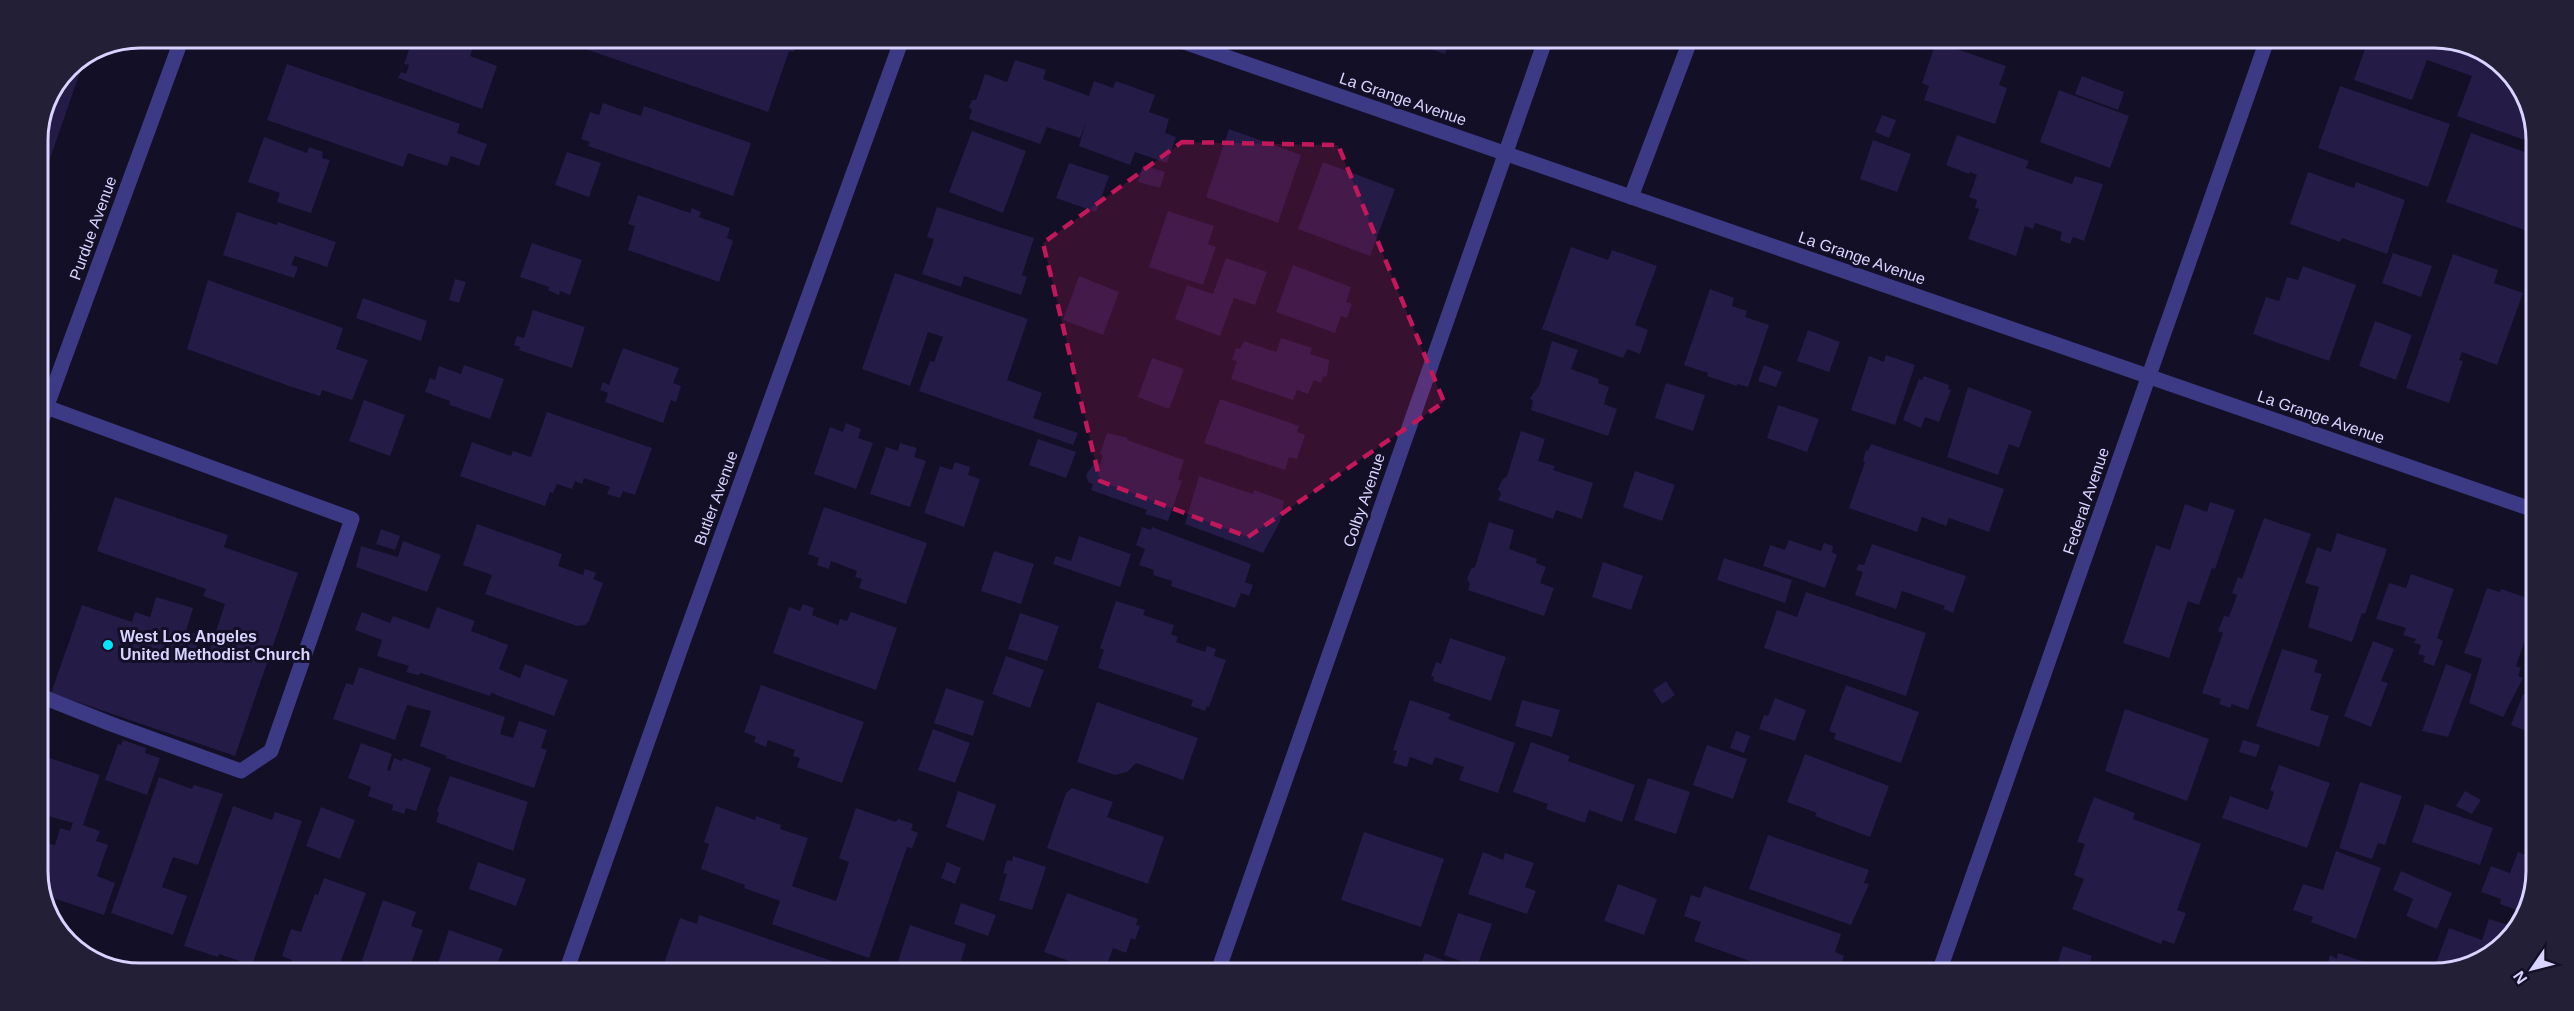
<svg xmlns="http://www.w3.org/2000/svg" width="2574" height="1011" font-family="Helvetica,sans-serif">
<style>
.building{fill:#241b47;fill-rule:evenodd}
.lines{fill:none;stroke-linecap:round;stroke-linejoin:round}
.service{stroke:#3d3a85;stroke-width:15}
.minor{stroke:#3d3a85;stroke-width:15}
.marked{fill:#c2185b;fill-opacity:0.2;stroke:#c2185b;stroke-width:4.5;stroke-dasharray:12 8;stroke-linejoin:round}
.poi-dot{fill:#00e5ff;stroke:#130f26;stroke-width:2}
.labels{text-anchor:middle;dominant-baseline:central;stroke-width:6;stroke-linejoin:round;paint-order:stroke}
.street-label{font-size:16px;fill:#d9d4ff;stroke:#130f26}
.poi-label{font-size:16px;font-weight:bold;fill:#d9d4ff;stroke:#130f26;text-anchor:start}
.rim{fill:none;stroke:#d9d4ff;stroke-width:3}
</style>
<rect width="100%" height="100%" fill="#130f26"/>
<g class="building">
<polygon points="413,38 470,38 467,46 473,48 470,56 497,66 482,109 398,78 401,72 406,74 409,65 404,64"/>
<polygon points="569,39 796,39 798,40 794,52 789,51 768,112 568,43"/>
<polygon points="1408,41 1450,41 1445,54"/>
<polygon points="1936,42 2006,66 1999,85 2007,88 1995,124 1924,100 1929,86 1922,83"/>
<polygon points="2367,43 2432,43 2502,68 2516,78 2536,132 2536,144 2457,116 2472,76 2427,60 2412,100 2354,80"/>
<polygon points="86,55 38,193 38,133 68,67"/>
<polygon points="1015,60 1046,70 1043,79 1089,96 1094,81 1113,88 1116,81 1155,95 1149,112 1169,119 1165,133 1176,137 1167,163 1135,152 1130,165 1079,146 1086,122 1080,138 1047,127 1040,144 969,119 972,110 969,107 972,100 976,100 985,74 1007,82"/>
<polygon points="287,64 460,124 457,133 487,144 479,166 451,156 447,166 408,153 403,167 267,120"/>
<polygon points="2082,76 2124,92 2118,110 2075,94"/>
<polygon points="2340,86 2450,124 2428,187 2318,148"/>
<polygon points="2059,90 2129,116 2110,168 2040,142"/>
<polygon points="603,103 641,116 644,106 751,143 733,196 588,146 590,142 581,139 590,112 599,115"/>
<polygon points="1882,115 1896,120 1889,138 1875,132"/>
<polygon points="1229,129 1301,155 1278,223 1206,197"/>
<polygon points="972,131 1026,151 1003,213 949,192"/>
<polygon points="2471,133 2536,156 2536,227 2533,233 2446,202"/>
<polygon points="1957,135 2029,161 2026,168 2072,184 2075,176 2103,184 2084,241 2073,237 2070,244 2060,240 2062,232 2035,223 2033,229 2025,226 2016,256 1968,239 1979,209 1975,208 1977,200 1969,197 1977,175 1970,172 1969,174 1946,165"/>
<polygon points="264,137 307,153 309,147 323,152 322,158 330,160 311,213 277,202 280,193 248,182"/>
<polygon points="1873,140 1911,154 1897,192 1860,179"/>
<polygon points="567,152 601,163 589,197 555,185"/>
<polygon points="1323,162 1395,189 1370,256 1298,229"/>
<polygon points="1069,163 1109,176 1096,212 1056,198"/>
<polygon points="1143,165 1165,172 1160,188 1138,182"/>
<polygon points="2308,172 2354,188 2356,182 2405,200 2387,254 2342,238 2340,242 2290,224"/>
<polygon points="638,195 690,213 692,208 701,212 699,217 730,228 727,238 733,241 719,282 628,250 635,226 628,224"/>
<polygon points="937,207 1034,238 1022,275 1027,277 1021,295 964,276 961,287 922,274 934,239 927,237"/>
<polygon points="1168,211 1214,226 1208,244 1216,247 1203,285 1149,267"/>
<polygon points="237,212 277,225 278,222 336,242 327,267 295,256 291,265 298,267 294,278 223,255"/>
<polygon points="532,243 582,260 570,295 560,291 559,295 548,290 549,287 520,277"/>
<polygon points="1571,247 1608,260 1612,250 1657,266 1635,325 1648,330 1640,354 1627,349 1623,358 1542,329"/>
<polygon points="2393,253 2432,266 2421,297 2382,283"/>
<polygon points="2453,254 2498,270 2494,283 2523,293 2497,365 2462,352 2459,360 2463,361 2449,403 2406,388"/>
<polygon points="1226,258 1267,272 1255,305 1234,298 1220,336 1175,319 1187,285 1213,294"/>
<polygon points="1293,265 1351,287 1346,302 1352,304 1347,318 1341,316 1335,333 1276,312"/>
<polygon points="2303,266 2356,285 2329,361 2253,334 2266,297 2279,301 2287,277 2298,280"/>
<polygon points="895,273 1028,319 1007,380 1042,393 1033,418 1078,433 1073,445 919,391 930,361 934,362 943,337 928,332 910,386 862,369"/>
<polygon points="1079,276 1119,292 1103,335 1063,320"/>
<polygon points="455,279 466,282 459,303 449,300"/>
<polygon points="208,280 343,328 336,349 368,360 352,400 322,390 320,396 289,386 187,349"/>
<polygon points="1710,289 1734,298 1732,306 1747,311 1745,317 1769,325 1748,387 1737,384 1737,386 1707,376 1708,373 1684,365"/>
<polygon points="363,298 427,321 421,341 356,318"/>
<polygon points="533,310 585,327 572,368 519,350 520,347 514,345 517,336 524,338"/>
<polygon points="2375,321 2412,335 2396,380 2359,366"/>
<polygon points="1808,330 1840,342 1829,372 1797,361"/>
<polygon points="1281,338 1312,348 1310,354 1329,360 1327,376 1323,377 1321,383 1314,380 1308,394 1297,390 1293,400 1231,379 1237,361 1232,360 1236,348 1240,349 1244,341 1276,352"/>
<polygon points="1552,341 1578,350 1571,369 1599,379 1598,383 1609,387 1604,404 1617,409 1608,436 1531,410 1533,401 1530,398 1539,386"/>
<polygon points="623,348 679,368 673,383 681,386 676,402 671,400 663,423 605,402 608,393 600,390 603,382 609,385"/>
<polygon points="1886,355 1915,365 1895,425 1851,410 1869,356 1884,362"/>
<polygon points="1152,358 1184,369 1169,409 1138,397"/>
<polygon points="464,365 504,379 490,419 450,405 450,401 425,392 430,378 435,380 439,366 461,374"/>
<polygon points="1764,365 1782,372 1776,387 1758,381"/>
<polygon points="1924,376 1949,385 1948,389 1951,390 1939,422 1925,417 1921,428 1903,420 1919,379 1922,380"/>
<polygon points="1666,383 1705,395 1693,431 1655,418"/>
<polygon points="1968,387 2032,411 2019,448 2009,444 1998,475 1947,457"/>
<polygon points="1220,399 1299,426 1297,432 1305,435 1297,459 1289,457 1285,470 1204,443"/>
<polygon points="364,400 405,415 390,456 349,441"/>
<polygon points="1778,405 1819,419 1807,452 1767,438"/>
<polygon points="547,412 652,448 635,495 623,491 620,498 607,494 610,487 584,478 582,484 575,481 572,489 557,484 553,493 550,492 545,506 460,476 472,442 511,456 513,451 531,457"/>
<polygon points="846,423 861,429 858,438 873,443 856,489 814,474 830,427 843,432"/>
<polygon points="1521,431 1545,439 1538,461 1555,466 1553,470 1593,483 1582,519 1556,510 1553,519 1498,500 1501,494 1498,489 1502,480 1507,476"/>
<polygon points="1107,433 1128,438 1127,440 1184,460 1178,479 1182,481 1168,521 1145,514 1147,510 1091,490 1093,484 1088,482 1086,475 1095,462 1100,464 1103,455 1100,454"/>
<polygon points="1038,439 1076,452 1066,478 1029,465"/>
<polygon points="900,443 917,448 914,457 926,461 910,507 870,494 886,447 898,451"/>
<polygon points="1871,444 2004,489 1989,532 1949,518 1946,526 1922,517 1917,532 1849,508 1865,462 1863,461 1866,450 1868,451"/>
<polygon points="955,462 970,467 968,475 980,479 964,527 924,513 940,466 952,470"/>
<polygon points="1635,471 1675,485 1662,521 1623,507"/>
<polygon points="1199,476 1253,494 1254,490 1284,501 1280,522 1263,553 1185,524"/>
<polygon points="115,497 228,535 224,547 298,573 235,756 51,693 82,605 132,622 135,612 150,617 156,597 193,608 186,631 200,635 194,657 206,661 225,604 203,596 206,589 97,551"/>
<polygon points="2210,502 2235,510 2215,569 2212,568 2199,605 2188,601 2169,658 2123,643 2156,545 2170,550 2185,504 2207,512"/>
<polygon points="824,507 927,543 906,604 859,588 862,579 855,577 857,571 831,561 829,569 817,565 819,558 808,554"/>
<polygon points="2264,518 2311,534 2248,710 2232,704 2230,708 2219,704 2221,699 2202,693 2223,633 2218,631 2224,616 2229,617 2237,595 2232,593 2238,577 2242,579"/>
<polygon points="1489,522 1514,530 1509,549 1537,559 1536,563 1546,567 1540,583 1554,588 1544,616 1468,590 1470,584 1467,579 1471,569 1475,567"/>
<polygon points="477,524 562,554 558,566 583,575 585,569 596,573 593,579 603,583 589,621 585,625 577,626 485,594 492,575 463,565"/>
<polygon points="1142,527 1151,530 1152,527 1251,564 1245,582 1253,585 1249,596 1241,593 1235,608 1171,586 1172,581 1153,575 1154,570 1139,565 1145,549 1136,545"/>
<polygon points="381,529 400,536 395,550 376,544"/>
<polygon points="2337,533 2387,549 2365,614 2362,613 2352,642 2308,627 2319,587 2305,583 2317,547 2331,552"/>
<polygon points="1079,536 1131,554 1120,587 1053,564 1056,556 1071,561"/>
<polygon points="1789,540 1821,551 1824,543 1833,546 1832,552 1837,555 1825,588 1763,566 1770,545 1785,550"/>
<polygon points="403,541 441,555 427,592 356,567 361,546 398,557"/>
<polygon points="1872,544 1966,576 1953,613 1943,609 1945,606 1902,591 1896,609 1855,595 1863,572 1856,570 1859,564 1864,565"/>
<polygon points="994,551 1034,564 1021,604 981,591"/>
<polygon points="1724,558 1792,580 1785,603 1717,580"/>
<polygon points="1603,562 1643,576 1631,610 1592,597"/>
<polygon points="2411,574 2454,589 2437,638 2443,641 2434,666 2423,662 2425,656 2418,654 2421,645 2414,643 2416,639 2403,635 2406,628 2376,619 2389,583 2406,588"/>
<polygon points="2487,588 2500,592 2501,589 2533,600 2533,617 2516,666 2521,668 2518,676 2523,678 2503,717 2469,703 2482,659 2464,653"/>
<polygon points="1806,592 1926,633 1906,696 1764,648 1777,610 1797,617"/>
<polygon points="1116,601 1145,610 1143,615 1174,625 1171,634 1178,637 1176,642 1205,652 1207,646 1216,649 1214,656 1226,660 1209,707 1207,706 1205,711 1191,706 1193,700 1098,668 1104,650 1100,648"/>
<polygon points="803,604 814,608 812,615 838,625 840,619 847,621 851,612 897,628 876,690 773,653 789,607 800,611"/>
<polygon points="437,607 475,621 471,631 508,645 499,669 520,678 525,664 568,680 554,716 491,693 490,696 421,673 418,675 406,672 409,666 377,656 382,640 355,630 362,612 390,623 393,616 429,629"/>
<polygon points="1020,613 1059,626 1047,661 1008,649"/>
<polygon points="1450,638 1506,657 1491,701 1433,681 1434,677 1431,676 1436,662 1441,664"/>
<polygon points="2373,641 2394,649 2381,681 2388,683 2371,727 2344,716"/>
<polygon points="2282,649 2318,660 2314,672 2322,674 2310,710 2329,716 2319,747 2256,726"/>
<polygon points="1006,656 1044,670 1030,708 992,694"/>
<polygon points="2446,664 2472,674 2448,737 2422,731"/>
<polygon points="359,667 505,717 500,734 513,738 519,721 547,730 541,748 547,750 534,788 446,758 447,756 420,746 431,711 407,705 395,740 333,719 346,683 353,685"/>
<polygon points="1666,681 1675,695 1662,704 1653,690"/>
<polygon points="761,685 864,722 842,783 797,767 800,758 793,756 795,750 768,740 766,747 754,742 756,737 744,732"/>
<polygon points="1846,685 1919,712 1901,763 1834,739 1836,734 1829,731"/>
<polygon points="946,688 984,701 973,736 934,723"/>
<polygon points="2523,694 2532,698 2532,733 2511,725"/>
<polygon points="1775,698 1806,710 1795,741 1759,729 1764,715 1768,716"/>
<polygon points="1410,700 1451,714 1448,719 1515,743 1498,793 1459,780 1464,767 1435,757 1432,765 1410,757 1407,767 1393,763 1397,751 1393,750"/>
<polygon points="1522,700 1560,710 1552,737 1515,726"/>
<polygon points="1097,702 1198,738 1183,780 1136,763 1127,772 1115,775 1077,762"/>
<polygon points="2125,709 2209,739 2187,801 2105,771"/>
<polygon points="933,729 970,743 955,783 918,770"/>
<polygon points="1736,731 1750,736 1744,753 1730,748"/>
<polygon points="123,740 146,748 145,753 160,758 147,795 105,780 118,744 121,745"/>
<polygon points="2243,740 2260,745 2256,757 2239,752"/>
<polygon points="1531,742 1570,756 1568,761 1635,785 1622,822 1589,810 1585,823 1546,809 1548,804 1513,792"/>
<polygon points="361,743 392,754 387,770 390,771 394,758 402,761 403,758 431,768 416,811 406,808 404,814 392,810 393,805 368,796 371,787 348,778"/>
<polygon points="1707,745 1747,759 1733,799 1693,785"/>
<path d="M38,754l62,21 -17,50 17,6 -4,10 12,4 -11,31 18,7 -11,32 -60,-20 -6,-16zM48,816l25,7 -3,8 -10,-3 -5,17 -15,-3z"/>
<polygon points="1805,754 1889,786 1870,837 1815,816 1817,813 1787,802"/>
<polygon points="2279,765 2330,783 2307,848 2222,818 2230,796 2268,810 2274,792 2270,790"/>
<polygon points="450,776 528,802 513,851 436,822 439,813 437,811"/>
<polygon points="159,777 192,789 194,785 223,794 198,865 173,857 162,887 187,896 173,935 111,913"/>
<polygon points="1648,778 1690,792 1676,834 1634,820"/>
<polygon points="2360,782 2402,796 2385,845 2378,843 2372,859 2339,848"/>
<polygon points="1072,788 1113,802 1107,817 1164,837 1148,884 1047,848 1066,793"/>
<polygon points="958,791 996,805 984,841 946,827"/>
<polygon points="2465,791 2481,800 2472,814 2456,806"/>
<polygon points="2094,797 2135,813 2133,819 2201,844 2177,910 2186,913 2174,944 2163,940 2161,944 2072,909 2084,879 2074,875 2085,844 2077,842"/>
<polygon points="2425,804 2493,828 2480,865 2412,842"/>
<polygon points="233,806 272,820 275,812 302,821 252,965 219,954 218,957 184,946"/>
<polygon points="716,806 755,820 756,816 781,825 780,829 808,838 792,886 836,901 849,862 839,858 856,808 896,822 898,819 913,824 911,830 918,833 912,848 907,847 869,958 772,924 780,901 744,888 745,885 701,869 709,844 704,842"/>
<polygon points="321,807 355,820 340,859 306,846"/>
<polygon points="1364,832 1444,859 1421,927 1341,900"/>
<polygon points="1768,835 1869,870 1864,883 1869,884 1851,925 1749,889"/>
<polygon points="2336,851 2381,868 2356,939 2311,922 2313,917 2293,910 2303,884 2323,890"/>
<polygon points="1483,852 1503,860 1505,853 1534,863 1525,887 1536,891 1527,914 1468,894"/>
<polygon points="2518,852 2531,857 2531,905 2525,913 2500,904 2501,899 2481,892 2491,866 2510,873"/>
<polygon points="1013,856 1046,867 1032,910 999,900 1007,874 1003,873 1007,860 1012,861"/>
<polygon points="478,862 526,879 516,906 469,889"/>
<polygon points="947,862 961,868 955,884 941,878"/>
<polygon points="2401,871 2452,893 2437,929 2406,916 2413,899 2393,890"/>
<polygon points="324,878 366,893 338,969 290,967 292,960 282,956 291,929 301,932 315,894 318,895"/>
<polygon points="1618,884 1657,899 1644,935 1604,921"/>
<polygon points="1704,886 1841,934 1835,952 1844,956 1838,972 1796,972 1773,964 1772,969 1694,941 1701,922 1684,916 1691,895 1700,898"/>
<polygon points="1067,893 1138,919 1136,925 1140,926 1135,940 1131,938 1126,953 1113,948 1105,970 1094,970 1044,952"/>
<polygon points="383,900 416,912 411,926 423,930 409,969 359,969"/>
<polygon points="961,903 996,915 988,936 954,924"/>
<polygon points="1458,913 1492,924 1477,967 1444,955"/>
<polygon points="699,915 855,969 855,970 733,969 721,965 720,969 662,969 680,918 697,924"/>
<polygon points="2489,919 2514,927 2496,953 2446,970 2435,966 2449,928 2482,940"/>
<polygon points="910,925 966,944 958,970 922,970 898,961"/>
<polygon points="449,930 503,949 495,969 436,969"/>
<polygon points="2063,946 2092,956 2090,962 2121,973 2043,973 2045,968 2055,971"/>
<polygon points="1425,953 1464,968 1463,971 1419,971"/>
<polygon points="2338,953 2397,973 2321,973 2323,962 2328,964 2330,955 2337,959"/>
<polygon points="1332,962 1357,971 1329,971"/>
</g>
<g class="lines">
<g class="service">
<polyline points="1631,197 1690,41"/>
<polyline points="38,695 111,724 241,771 271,751 352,519 46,407"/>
</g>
<g class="minor">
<polyline points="1178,40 2534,510"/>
<polyline points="38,430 182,38"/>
<polyline points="567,969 684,639 902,39"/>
<polyline points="1218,971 1545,41"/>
<polyline points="1939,972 2266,43"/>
</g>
</g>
<path class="marked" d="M1182,142l156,3 106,257 -196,135 -148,-56 -57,-238z"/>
<circle class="poi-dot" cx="108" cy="645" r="6"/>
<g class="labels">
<g class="street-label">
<text transform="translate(1403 99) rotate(19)">La Grange Avenue</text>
<text transform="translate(93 228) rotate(-70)">Purdue Avenue</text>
<text transform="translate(1862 258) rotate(19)">La Grange Avenue</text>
<text transform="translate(2321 417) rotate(19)">La Grange Avenue</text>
<text transform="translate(716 498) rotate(-70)">Butler Avenue</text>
<text transform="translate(1364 500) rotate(-71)">Colby Avenue</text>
<text transform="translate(2086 501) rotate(-71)">Federal Avenue</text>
</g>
<g class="poi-label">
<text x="120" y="636">West Los Angeles<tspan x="120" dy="18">United Methodist Church</tspan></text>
</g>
</g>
<path d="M0 0H2574V1011H0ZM140 48H2434A92 92 0 0 1 2526 140V871A92 92 0 0 1 2434 963H140A92 92 0 0 1 48 871V140A92 92 0 0 1 140 48Z" fill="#231f37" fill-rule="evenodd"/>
<path class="rim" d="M140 48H2434A92 92 0 0 1 2526 140V871A92 92 0 0 1 2434 963H140A92 92 0 0 1 48 871V140A92 92 0 0 1 140 48Z"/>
<g transform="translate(2532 969) rotate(235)" stroke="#130f26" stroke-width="4.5" paint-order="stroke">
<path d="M0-4.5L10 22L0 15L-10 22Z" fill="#d9d4ff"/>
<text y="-9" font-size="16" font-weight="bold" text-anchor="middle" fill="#d9d4ff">N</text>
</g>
</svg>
